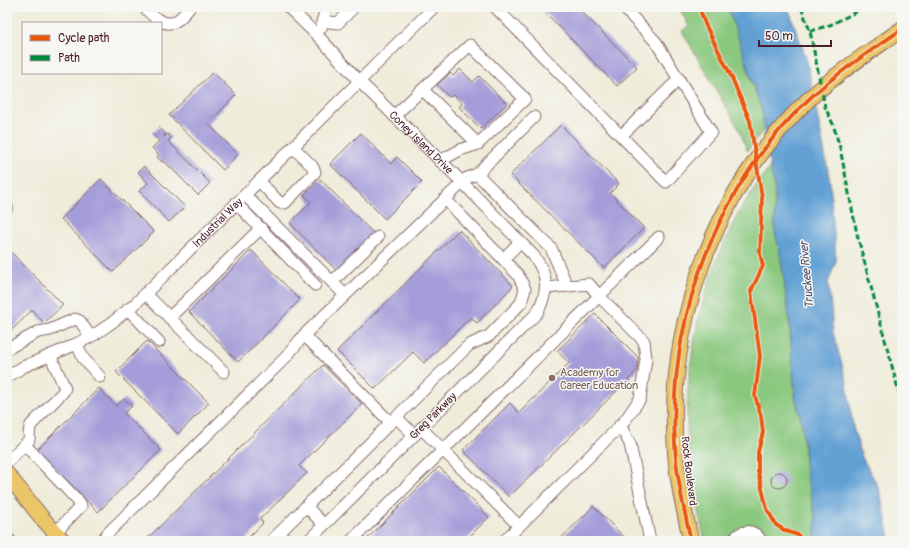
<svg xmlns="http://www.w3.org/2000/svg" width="909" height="548" font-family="Pangolin,sans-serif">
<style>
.green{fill:#8ac87e;stroke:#6a7454}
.water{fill:#62a0d4;stroke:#566080}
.building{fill:#a59dd9}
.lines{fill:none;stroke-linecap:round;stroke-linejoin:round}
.minor-casing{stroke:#846768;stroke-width:13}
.major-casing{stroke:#846768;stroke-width:17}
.minor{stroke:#fff;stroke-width:11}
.major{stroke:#ebc669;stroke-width:15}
.quiet{stroke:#00873e;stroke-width:3;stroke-dasharray:6 3;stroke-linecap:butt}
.cycleway-casing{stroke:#f6f6f2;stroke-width:6}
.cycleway{stroke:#e8590c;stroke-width:4}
.education-dot{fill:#8d6e63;stroke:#f6f6f2;stroke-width:1.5}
.labels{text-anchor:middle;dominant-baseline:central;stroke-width:3;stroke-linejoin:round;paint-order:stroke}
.street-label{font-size:11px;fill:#4a1f2b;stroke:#f6f6f2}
.education-label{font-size:11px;fill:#785e54;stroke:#f6f6f2;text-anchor:start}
.water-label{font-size:12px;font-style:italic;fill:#54536f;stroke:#f6f6f2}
</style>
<rect width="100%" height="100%" fill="#f6f6f2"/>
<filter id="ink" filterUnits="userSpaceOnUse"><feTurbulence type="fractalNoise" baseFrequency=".025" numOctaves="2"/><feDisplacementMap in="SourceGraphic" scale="8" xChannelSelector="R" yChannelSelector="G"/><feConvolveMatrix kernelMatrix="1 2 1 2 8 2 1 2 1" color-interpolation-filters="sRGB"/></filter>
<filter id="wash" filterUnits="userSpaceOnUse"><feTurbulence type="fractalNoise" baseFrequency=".012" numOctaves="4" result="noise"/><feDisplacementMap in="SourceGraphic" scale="16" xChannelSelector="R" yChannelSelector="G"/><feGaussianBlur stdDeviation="0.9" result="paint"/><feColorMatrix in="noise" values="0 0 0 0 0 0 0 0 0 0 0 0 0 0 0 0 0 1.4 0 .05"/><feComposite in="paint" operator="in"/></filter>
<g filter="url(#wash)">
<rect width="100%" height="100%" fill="#efecd9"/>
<g class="green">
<polygon points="679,7 728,7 745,56 752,83 762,110 764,129 747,151 740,131 682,31 689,27"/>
<path d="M770,167l5,24v41l5,20 9,65 6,79 7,28 4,49 10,46 -1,22h-110c-6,-25 -13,-51 -16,-77 -8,-85 8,-174 49,-250 9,-17 21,-32 32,-47z"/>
</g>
<polygon class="water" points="728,7 788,7 807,61 830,181 836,261 828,283 831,306 833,332 847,383 853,427 862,457 879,488 891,541 815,541 816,519 806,473 802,424 795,396 789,317 780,252 775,232 775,191 766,146 762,111"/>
<g id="blocks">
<g class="building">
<polygon points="540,7 577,7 637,67 617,86"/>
<polygon points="460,69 473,82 479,76 507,104 481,129 459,107 462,104 454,95 449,97 437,85 450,73 453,76"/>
<polygon points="213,72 236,95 208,124 238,154 223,170 169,115"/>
<polygon points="561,125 619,184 610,193 644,228 604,268 510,175"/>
<polygon points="159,127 166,134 164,136 165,137 168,134 171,138 168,141 210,183 198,195 164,161 162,162 157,157 159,155 152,148 159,141 152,134"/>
<polygon points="361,133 391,164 397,157 422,182 385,219 330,164"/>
<polygon points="144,166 185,207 169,222 139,191 148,183 138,172"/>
<polygon points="101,179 154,232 113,272 61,219"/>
<polygon points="320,179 375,235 338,272 290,223 311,202 304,195"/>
<polygon points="459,230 513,286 477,323 471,317 424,363 413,352 375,389 337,351"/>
<polygon points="7,248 63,305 44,323 32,310 7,335"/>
<polygon points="251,250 300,300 238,362 189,312"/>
<polygon points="595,314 638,357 637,371 509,497 463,450 510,403 519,413 569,363 557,351"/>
<polygon points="147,341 209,403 178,434 116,372"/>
<polygon points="323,365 362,404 299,466 307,473 260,519 263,523 245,541 145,541"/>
<polygon points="99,388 116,406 124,399 132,406 124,413 161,450 98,512 37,450"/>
<polygon points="439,467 489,517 465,541 365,541"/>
<circle cx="779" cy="480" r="8"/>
<polygon points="593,506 628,541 558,541 586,514"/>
<polygon points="7,529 19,541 7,541"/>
</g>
</g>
</g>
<g filter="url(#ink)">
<use href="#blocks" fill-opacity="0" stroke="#846768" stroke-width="1"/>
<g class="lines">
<defs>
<g id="minor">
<path d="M144,7c7,7 18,20 30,15 6,-2 12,-10 16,-15"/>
<path id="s1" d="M288,7l31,30 41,45 102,100 71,73c16,20 16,36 4,58l-229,228"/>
<polyline points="495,7 666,182 711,132 656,42 623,7"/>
<polyline points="322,21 338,23 354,7"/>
<polyline points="321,28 326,7"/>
<polyline points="423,90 478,144"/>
<polyline points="394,116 470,45 525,99 478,144 460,150 440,161"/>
<polyline points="621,136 679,79"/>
<polyline points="477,174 534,117"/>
<polyline points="259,181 280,203 285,203 315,172 312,166 293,147"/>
<polyline points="245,195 345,295"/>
<polyline points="445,199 503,259 520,242"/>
<polyline points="236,203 315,285"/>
<polyline points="7,207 7,208"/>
<polyline points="332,282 378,237"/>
<polyline points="145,293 224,372"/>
<polyline points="128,309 159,342"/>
<polyline points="169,318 261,228"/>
<polyline points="304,335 390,422"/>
<polyline points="77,344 83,358 100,377"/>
<polyline points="7,349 38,332 50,330 75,319 80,321 90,336"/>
<path id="s2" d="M7,377l16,-10 49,-21 22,-11 20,-14 20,-16 300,-298"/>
<polyline points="396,417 414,435"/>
<polyline points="620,425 630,444 650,541"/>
<polyline points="421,428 519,526"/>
<polyline points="25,445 80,503 81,506 55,533"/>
<path d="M7,462l22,-22c1,-6 -1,-10 2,-15l32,-33 2,-4 -15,-33"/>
<polyline points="306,506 324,525"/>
<polyline points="102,541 107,534 286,357 304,335 467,178 477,174 551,248 567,286"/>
<polyline points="271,541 469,345 489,336 521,303 525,289 518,275 503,259"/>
<polyline points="351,541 659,237"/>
<polyline points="504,541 623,423 640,399 646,359 644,341 599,296 589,284 546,288"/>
<path d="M733,541c6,-12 22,-13 28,0"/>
</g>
<g id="major">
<polyline points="7,474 42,518 63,541"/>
<path d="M691,541c-7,-32 -15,-65 -16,-98 -7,-127 43,-258 135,-345 28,-26 61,-47 92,-69"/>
</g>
</defs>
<use href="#minor" class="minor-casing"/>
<use href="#major" class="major-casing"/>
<use href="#minor" class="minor"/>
<use href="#major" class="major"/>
<g class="quiet">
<polyline points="801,7 810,31 825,107 833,124 840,148 857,234 902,404"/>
<polyline points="810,31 830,25 866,7"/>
</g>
<defs>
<g id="cycleway">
<polyline points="699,7 705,24 732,78 750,121 762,198 760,254 763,266 751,291 760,356 755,396 761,416 763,432 758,452 758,472 767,509 776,525 786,531 798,535 801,541"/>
<path d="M691,541c-7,-32 -15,-65 -16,-98 -7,-127 43,-258 135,-345 28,-26 61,-47 92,-69"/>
</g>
</defs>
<use href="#cycleway" class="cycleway-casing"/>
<use href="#cycleway" class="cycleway"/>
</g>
</g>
<circle class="education-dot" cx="552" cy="378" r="4"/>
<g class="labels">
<g class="street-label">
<text stroke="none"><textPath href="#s1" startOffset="190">Coney Island Drive</textPath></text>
<text stroke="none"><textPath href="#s2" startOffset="264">Industrial Way</textPath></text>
<text transform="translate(433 416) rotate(-45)">Greg Parkway</text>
<text transform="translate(689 471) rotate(83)">Rock Boulevard</text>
</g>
<g class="education-label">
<text x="560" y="372">Academy for<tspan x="560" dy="13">Career Education</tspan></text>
</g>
<g class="water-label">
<text transform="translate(807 275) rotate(-95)">Truckee River</text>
</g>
</g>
<rect width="909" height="548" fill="none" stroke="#f6f6f2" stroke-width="24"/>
<rect x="22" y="22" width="140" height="52" fill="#f6f6f2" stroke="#b1a0a2"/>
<rect x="30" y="35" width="20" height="6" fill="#e8590c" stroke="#b1a0a2"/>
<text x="58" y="42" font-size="12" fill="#4a1f2b">Cycle path</text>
<rect x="30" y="55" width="20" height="6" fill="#00873e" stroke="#b1a0a2"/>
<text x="58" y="62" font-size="12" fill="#4a1f2b">Path</text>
<path d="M759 40v6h72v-6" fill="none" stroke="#4a1f2b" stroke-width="2"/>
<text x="765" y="40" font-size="12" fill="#4a1f2b" stroke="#f6f6f2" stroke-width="3" paint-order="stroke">50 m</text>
</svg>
